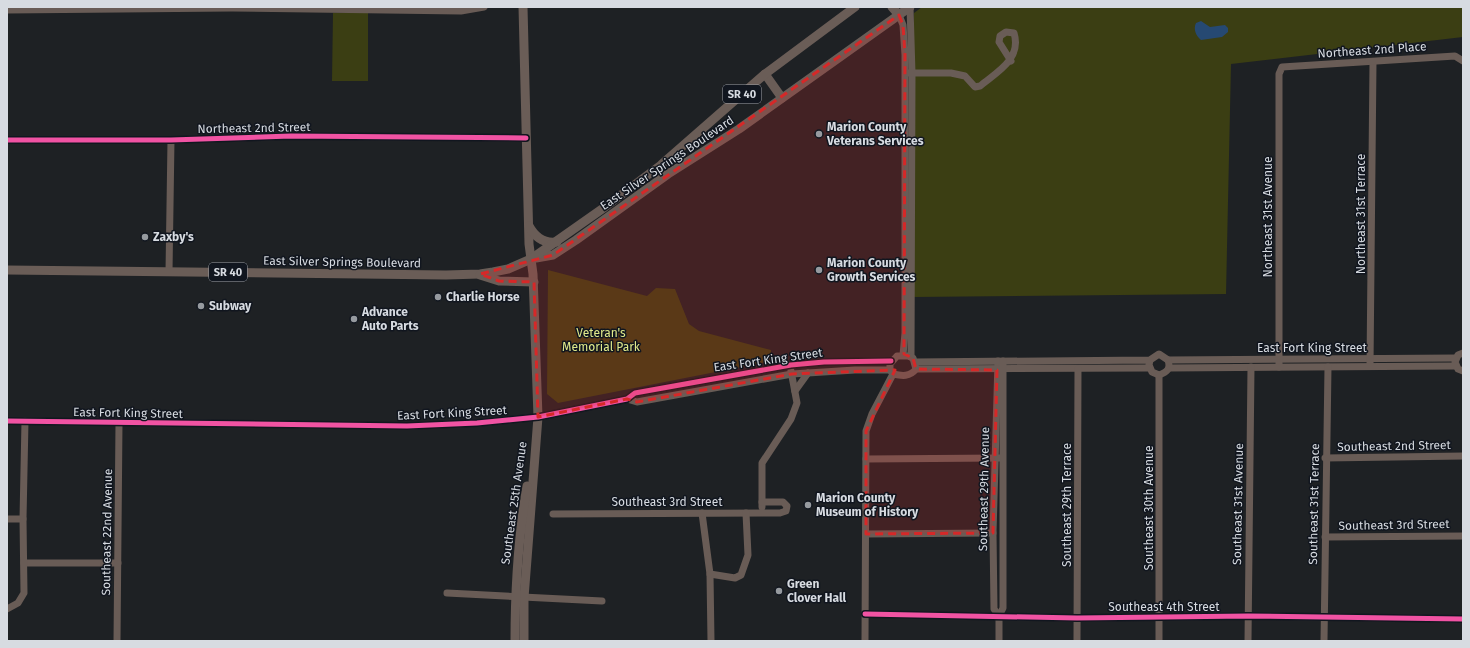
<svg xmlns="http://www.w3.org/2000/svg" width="1470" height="648" font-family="'Fira Sans',sans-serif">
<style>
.green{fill:#3b3e13}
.water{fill:#264972}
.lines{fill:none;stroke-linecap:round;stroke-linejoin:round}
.minor{stroke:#695c56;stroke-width:7}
.major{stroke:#6a5d57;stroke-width:9}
.cycleway-casing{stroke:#11161f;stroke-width:8}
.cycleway{stroke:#f153a3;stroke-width:5}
.marked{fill:#d62828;fill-opacity:0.2;stroke:#d62828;stroke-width:3;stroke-dasharray:8 5;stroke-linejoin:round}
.poi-dot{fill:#969a9f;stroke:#11161f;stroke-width:1.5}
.labels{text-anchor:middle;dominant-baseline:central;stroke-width:3;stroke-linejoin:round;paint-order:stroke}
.shield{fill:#11161f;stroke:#9ca0a7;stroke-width:1}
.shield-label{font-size:11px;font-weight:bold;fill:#d7dbe1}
.street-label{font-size:12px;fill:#d7dbe1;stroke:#11161f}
.poi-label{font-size:12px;font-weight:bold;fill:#d7dbe1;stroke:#11161f;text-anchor:start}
.park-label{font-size:12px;fill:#e0e98a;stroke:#11161f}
</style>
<rect width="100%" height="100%" fill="#1e2124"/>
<g class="green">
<polygon points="922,7 1463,7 1463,37 1231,64 1226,294 913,297 914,13"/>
<polygon points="333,13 368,13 368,81 332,81"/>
<polygon points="548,270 647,296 656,288 675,289 689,324 699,331 771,350 771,358 767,362 558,403 547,394"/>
</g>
<path class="water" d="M1201,21l9,6 15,-2 3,3v4l-6,5 -21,3c-5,-4 -8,-11 -5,-17z"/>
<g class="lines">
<g class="minor">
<polyline points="910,7 912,73 911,357"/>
<polyline points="7,10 232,8 461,11 484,7"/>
<polyline points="899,15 903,25 905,55 905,333 903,355"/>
<path d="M908,73h43l14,3 10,11 5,-1c17,-14 42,-27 34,-53l-8,-1 -6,4 -1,6 12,19"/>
<polyline points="7,140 171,140 291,136 526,138"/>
<polyline points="169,272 171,140"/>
<polyline points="1463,353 1458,355 1455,362 1458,369 1463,371"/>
<path d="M897,356h11l5,2 3,11c-6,8 -14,7 -23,5l-3,-4v-6z"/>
<polyline points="1168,360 1456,358"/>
<polyline points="998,361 993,533 994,609 999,616"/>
<path d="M915,362l235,-2 9,-6 9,6c3,9 -1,12 -9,15l-7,-3 -3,-7 1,-5"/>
<polyline points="1370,366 1373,62"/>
<polyline points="1279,367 1279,74 1282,67 1455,56 1463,61"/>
<polyline points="1169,368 1456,366"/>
<polyline points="916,369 1149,368"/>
<polyline points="795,391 808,373"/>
<polyline points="627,399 637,402 792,374 855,370 890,370"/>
<polyline points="7,421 407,426 477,423 538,417 627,399 635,393 791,365 824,362 891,361"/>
<polyline points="1325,458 1463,456"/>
<polyline points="866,459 1000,458"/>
<polyline points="762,507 762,463 791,419 797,403 791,371"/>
<polyline points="702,513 710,574 711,641"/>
<polyline points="553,514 780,513 786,511 787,506 783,502 762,502"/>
<polyline points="7,519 23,519"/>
<polyline points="866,534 993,533"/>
<polyline points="1325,537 1463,536"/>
<polyline points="24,563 118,563"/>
<polyline points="710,574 735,578 741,575 748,555 746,513"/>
<polyline points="447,593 602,601"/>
<polyline points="7,609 18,603 24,593 23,519 25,421"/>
<polyline points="865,614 1077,618 1248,616 1463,619"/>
<polyline points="117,641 119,423"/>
<polyline points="865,641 866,431 872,414 893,374"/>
<polyline points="999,641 999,616 1003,608 1003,361"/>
<polyline points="1077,641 1078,369"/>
<polyline points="1159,641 1159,375"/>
<polyline points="1248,641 1251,367"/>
<polyline points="1324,641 1328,367"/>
</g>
<g class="major">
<polyline points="523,7 529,244 533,274 538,417 524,598 524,641"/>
<polyline points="892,7 899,15"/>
<polyline points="765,74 782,98"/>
<path d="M529,226c6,11 15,18 28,16"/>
<polyline points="536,258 553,255 576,240 668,174 739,129 910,7"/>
<polyline points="7,270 446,275 480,274 493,272 508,269 531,259 605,207 661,165 765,74 855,7"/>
<polyline points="480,275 499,281 534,282"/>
<path d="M515,641c0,-53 3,-103 12,-155"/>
</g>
<defs>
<g id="cycleway">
<polyline points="7,140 171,140 291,136 526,138"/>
<polyline points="7,421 407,426 477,423 538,417 627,399 635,393 791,365 824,362 891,361"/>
<polyline points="865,614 1077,618 1248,616 1463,619"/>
</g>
</defs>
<use href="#cycleway" class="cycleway-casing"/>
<use href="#cycleway" class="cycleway"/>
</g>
<path class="marked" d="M899,15l4,10 2,30 -1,299 9,4 3,11 81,1 -4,163 -127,1v-103l29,-61 -103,4 -155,28 -10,-3 -89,18 -4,-135 -35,-1 -19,-7 73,-19z"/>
<g class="poi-dot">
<circle cx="819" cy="134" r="4"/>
<circle cx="145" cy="237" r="4"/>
<circle cx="819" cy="270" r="4"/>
<circle cx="438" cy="297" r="4"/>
<circle cx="201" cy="306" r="4"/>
<circle cx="354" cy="319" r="4"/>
<circle cx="808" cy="505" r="4"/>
<circle cx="779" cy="591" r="4"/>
</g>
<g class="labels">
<g class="shield">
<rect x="723" y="85" width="38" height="18" rx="3"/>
<rect x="209" y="263" width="38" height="18" rx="3"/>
</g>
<g class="shield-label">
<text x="742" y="94">SR 40</text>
<text x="228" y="272">SR 40</text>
</g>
<g class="street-label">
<text transform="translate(1372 50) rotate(-4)">Northeast 2nd Place</text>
<text transform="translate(254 128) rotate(-1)">Northeast 2nd Street</text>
<text transform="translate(667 163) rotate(-34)">East Silver Springs Boulevard</text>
<text transform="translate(1361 214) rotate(-90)">Northeast 31st Terrace</text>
<text transform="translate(1268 217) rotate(-90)">Northeast 31st Avenue</text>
<text transform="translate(342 262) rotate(1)">East Silver Springs Boulevard</text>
<text x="1312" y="348">East Fort King Street</text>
<text transform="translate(768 360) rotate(-8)">East Fort King Street</text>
<text transform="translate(128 413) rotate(1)">East Fort King Street</text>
<text transform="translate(452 413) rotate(-3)">East Fort King Street</text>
<text transform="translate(1394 446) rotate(-1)">Southeast 2nd Street</text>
<text transform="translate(984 489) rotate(-89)">Southeast 29th Avenue</text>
<text x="667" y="502">Southeast 3rd Street</text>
<text transform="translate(514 503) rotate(-82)">Southeast 25th Avenue</text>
<text transform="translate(1238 504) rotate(-89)">Southeast 31st Avenue</text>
<text transform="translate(1314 504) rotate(-89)">Southeast 31st Terrace</text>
<text transform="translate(1067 505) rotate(-90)">Southeast 29th Terrace</text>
<text transform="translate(1149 508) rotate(-90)">Southeast 30th Avenue</text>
<text transform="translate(1394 525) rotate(-1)">Southeast 3rd Street</text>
<text transform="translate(107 532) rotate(-89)">Southeast 22nd Avenue</text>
<text x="1164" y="607">Southeast 4th Street</text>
</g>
<g class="poi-label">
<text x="827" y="127">Marion County<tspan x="827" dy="14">Veterans Services</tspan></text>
<text x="153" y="237">Zaxby's</text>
<text x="827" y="263">Marion County<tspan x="827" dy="14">Growth Services</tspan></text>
<text x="446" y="297">Charlie Horse</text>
<text x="209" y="306">Subway</text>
<text x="362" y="312">Advance<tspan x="362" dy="14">Auto Parts</tspan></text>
<text x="816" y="498">Marion County<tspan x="816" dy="14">Museum of History</tspan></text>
<text x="787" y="584">Green<tspan x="787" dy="14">Clover Hall</tspan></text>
</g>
<g class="park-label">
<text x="601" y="333">Veteran's<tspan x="601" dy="14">Memorial Park</tspan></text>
</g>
</g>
<rect width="1470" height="648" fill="none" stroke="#d7dbe1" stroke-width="16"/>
</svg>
